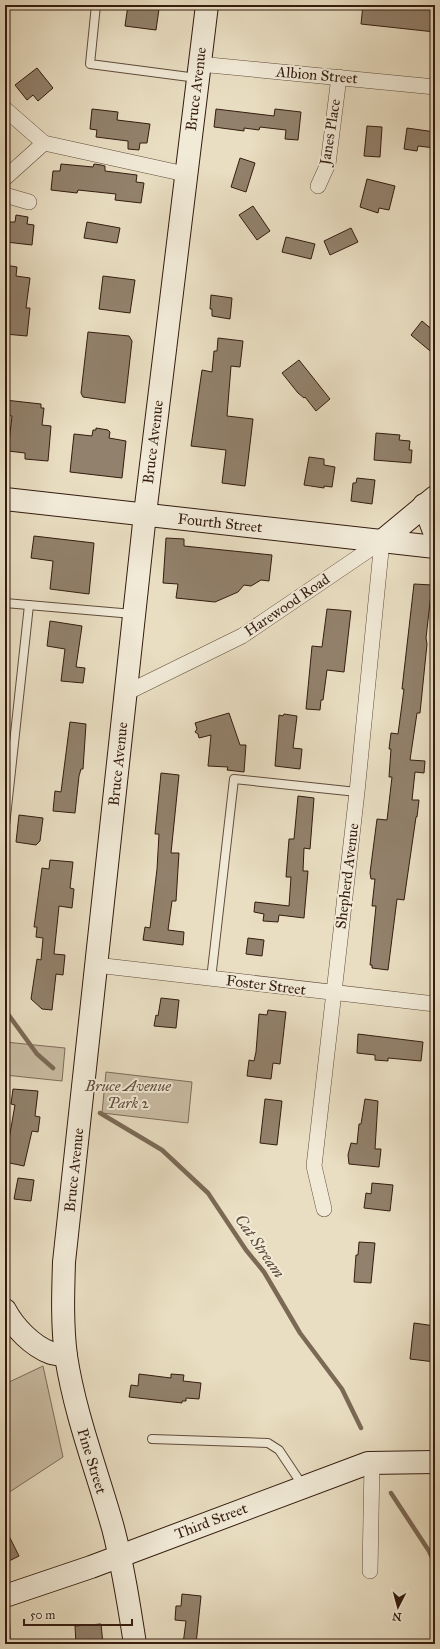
<svg xmlns="http://www.w3.org/2000/svg" width="440" height="1649" font-family="'IM FELL Great Primer',serif">
<style>
.green{fill:#cabda4;stroke:#7f6c5a}
.lines{fill:none;stroke-linecap:round;stroke-linejoin:round}
.stream{stroke:#7b6956;stroke-width:4.5}
.building{fill:#92816c;stroke:#341c0f}
.lane-casing{stroke:#614c3c;stroke-width:10}
.street-casing{stroke:#614c3c;stroke-width:16}
.secondary-casing{stroke:#341c0f;stroke-width:24}
.lane{stroke:#f1ead7;stroke-width:8}
.street{stroke:#f1ead7;stroke-width:15}
.secondary{stroke:#f1ead7;stroke-width:22}
.labels{text-anchor:middle;dominant-baseline:central;stroke-width:4;stroke-linejoin:round;paint-order:stroke}
.street-label{font-size:15px;fill:#341c0f;stroke:#f1ead7}
.park-label{font-size:15px;font-style:italic;fill:#614c3c;stroke:#f1ead7}
.water-label{font-size:16px;font-style:italic;fill:#5e4938;stroke:#f1ead7}
</style>
<rect width="100%" height="100%" fill="#e9dec2"/>
<filter id="stains"><feTurbulence type="fractalNoise" baseFrequency=".005" numOctaves="4"/><feColorMatrix values="0 0 0 0 .2 0 0 0 0 .09 0 0 0 0 .02 0 0 0 .5 -.17"/></filter>
<radialGradient id="worn" r=".72"><stop offset=".6" stop-color="#630" stop-opacity="0"/><stop offset="1" stop-color="#630" stop-opacity=".3"/></radialGradient>
<g class="green">
<polygon points="5,1042 65,1048 62,1081 5,1075"/>
<polygon points="106,1072 192,1082 188,1123 102,1113"/>
<polygon points="43,1366 63,1457 8,1493 5,1486 5,1384"/>
</g>
<g class="lines">
<g class="stream">
<polyline points="5,1010 37,1054 53,1068"/>
<polyline points="100,1113 162,1150 208,1193 246,1250 264,1272 300,1333 342,1389 361,1428"/>
<polyline points="391,1493 429,1551 435,1564"/>
</g>
</g>
<g class="building">
<polygon points="128,5 159,9 156,30 125,26"/>
<polygon points="363,5 435,5 435,32 361,24"/>
<polygon points="37,68 53,88 38,101 33,95 27,100 15,85"/>
<polygon points="92,109 118,112 117,120 150,124 147,143 140,143 139,150 128,149 128,141 96,137 97,130 90,129"/>
<polygon points="216,109 274,116 275,109 301,112 298,140 285,139 286,130 260,127 259,130 244,128 244,131 214,127"/>
<polygon points="367,126 382,127 380,157 364,156"/>
<polygon points="407,128 435,132 435,148 418,146 417,151 404,149"/>
<polygon points="240,158 255,163 246,192 231,187"/>
<polygon points="61,164 93,167 94,164 101,165 105,166 105,171 137,175 136,182 144,183 141,203 115,200 116,194 78,190 77,193 51,190 53,171 60,171"/>
<polygon points="367,179 395,186 389,210 379,208 378,213 360,207"/>
<polygon points="253,206 270,231 257,240 239,215"/>
<polygon points="16,215 28,217 27,224 34,225 32,245 6,242 8,222 15,222"/>
<polygon points="87,222 120,228 117,243 84,238"/>
<polygon points="351,228 358,242 330,255 324,241"/>
<polygon points="286,237 315,244 311,259 282,252"/>
<polygon points="5,265 17,267 16,276 30,278 26,308 30,308 27,336 5,334 5,320 7,320 9,306 5,306"/>
<polygon points="103,276 135,280 130,313 99,309"/>
<polygon points="211,295 232,298 230,319 212,316 212,309 210,309"/>
<polygon points="422,321 435,332 435,355 411,335"/>
<polygon points="88,332 129,336 132,341 125,403 83,397 81,393"/>
<polygon points="218,338 243,341 240,367 231,366 227,416 253,419 245,486 222,483 226,450 191,446 202,370 212,372 214,351 217,351"/>
<polygon points="299,360 330,399 316,411 305,397 304,398 298,393 282,373"/>
<polygon points="5,400 41,404 41,408 44,408 42,425 51,426 48,461 25,459 25,453 8,451 12,416 5,415"/>
<polygon points="96,428 108,430 110,432 109,438 126,441 122,478 70,472 74,434 92,436 93,430 96,430"/>
<polygon points="376,433 400,435 399,440 410,441 409,450 412,450 411,463 374,460"/>
<polygon points="309,457 324,459 324,465 335,467 332,487 324,486 324,488 304,485"/>
<polygon points="357,478 375,480 372,504 351,501 353,483 356,483"/>
<polygon points="34,536 94,543 89,594 50,589 53,561 31,558"/>
<polygon points="166,538 184,539 184,546 272,555 269,581 261,580 251,586 244,585 238,592 215,602 176,598 178,584 163,583"/>
<polygon points="414,584 432,585 426,638 427,644 420,713 417,713 410,760 425,761 424,773 415,772 412,800 419,800 417,817 416,817 404,900 397,899 388,970 372,968 372,965 370,965 376,906 372,906 375,879 371,879 370,873 377,819 387,820 392,777 389,777 391,749 389,749 391,733 398,734 404,689 402,689"/>
<polygon points="327,609 351,611 344,672 327,670 323,700 321,700 320,710 306,709 312,646 322,647"/>
<polygon points="50,621 82,626 76,667 85,668 83,683 61,681 65,649 47,646"/>
<polygon points="229,713 240,745 246,745 244,772 227,770 228,767 208,766 211,735 199,738 198,734 195,732 197,729 195,723"/>
<polygon points="284,714 297,716 293,748 302,749 300,769 275,766 279,715 283,716"/>
<polygon points="70,722 86,724 83,769 81,769 79,776 75,813 53,811 55,791 61,792"/>
<polygon points="161,773 179,775 171,853 179,853 176,901 172,901 168,930 184,932 183,945 143,940 145,927 150,928 157,869 159,834 155,834"/>
<polygon points="298,796 314,798 310,849 304,848 303,871 308,871 304,918 279,915 278,922 263,921 264,914 254,912 255,902 289,906 291,877 286,877 287,864 289,839 294,839"/>
<polygon points="19,815 43,818 40,841 36,845 16,842"/>
<polygon points="50,860 73,862 70,888 74,889 72,908 59,906 54,954 65,955 63,975 56,974 52,1010 42,1009 31,999 37,959 41,960 43,938 36,937 37,927 34,927 42,868 49,869"/>
<polygon points="248,938 264,940 262,956 246,954"/>
<polygon points="161,998 179,1000 176,1028 154,1026 156,1015 158,1016"/>
<polygon points="268,1010 286,1012 280,1064 273,1063 271,1079 247,1076 249,1060 254,1061 256,1052 259,1014 267,1015"/>
<polygon points="358,1034 423,1042 421,1061 388,1058 388,1061 375,1060 375,1055 357,1053"/>
<polygon points="13,1089 38,1091 35,1116 40,1117 38,1132 32,1131 24,1166 5,1162 15,1105 11,1104"/>
<polygon points="265,1099 282,1101 277,1145 260,1143"/>
<polygon points="365,1099 378,1101 375,1149 381,1149 379,1167 349,1164 348,1155 351,1143 357,1144 359,1124 361,1124"/>
<polygon points="18,1178 34,1180 31,1201 14,1199"/>
<polygon points="372,1183 393,1185 390,1211 364,1208 366,1193 371,1194"/>
<polygon points="359,1242 375,1243 371,1283 354,1282 356,1255 358,1255"/>
<polygon points="414,1323 435,1326 435,1362 410,1359"/>
<polygon points="139,1374 171,1378 171,1374 184,1375 183,1381 201,1383 199,1399 186,1398 186,1401 182,1401 182,1403 129,1397 131,1385 138,1386"/>
<polygon points="5,1528 19,1556 5,1563"/>
<polygon points="182,1594 201,1596 196,1644 183,1644 186,1621 175,1620 176,1606 181,1606"/>
<polygon points="101,1624 103,1644 76,1644 75,1626"/>
</g>
<g class="lines">
<defs>
<g id="lane">
<polyline points="96,5 90,64 197,78"/>
<polyline points="5,603 133,614"/>
<polyline points="5,826 29,605"/>
<polyline points="211,979 234,779 357,792"/>
<polyline points="152,1439 268,1443 279,1450 303,1486"/>
<polyline points="5,1617 6,1644"/>
</g>
<g id="street">
<polyline points="199,64 435,87"/>
<polyline points="5,109 44,143 185,174"/>
<polyline points="5,178 44,143"/>
<polyline points="318,186 328,164 339,77"/>
<polyline points="5,195 29,202"/>
<polyline points="126,693 242,636 382,541"/>
<polyline points="96,965 435,1004"/>
<polyline points="324,1209 314,1166 357,792 382,541"/>
<polyline points="370,1571 372,1463"/>
</g>
<g id="secondary">
<polyline points="5,499 435,547"/>
<polyline points="424,505 435,534"/>
<polyline points="382,541 435,497"/>
<path d="M5,1310c9,17 27,36 46,43 5,1 10,2 15,3"/>
<polyline points="5,1596 91,1567 368,1463 435,1462"/>
<path d="M135,1644c-6,-39 -12,-78 -22,-116 -16,-57 -38,-113 -47,-172 -4,-31 -3,-63 -2,-94l81,-748 62,-509"/>
</g>
</defs>
<use href="#lane" class="lane-casing"/>
<use href="#street" class="street-casing"/>
<use href="#secondary" class="secondary-casing"/>
<use href="#lane" class="lane"/>
<use href="#street" class="street"/>
<use href="#secondary" class="secondary"/>
</g>
<g class="labels">
<g class="street-label">
<text transform="translate(317 75) rotate(5)">Albion Street</text>
<text transform="translate(196 89) rotate(-83)">Bruce Avenue</text>
<text transform="translate(330 132) rotate(-81)">Janes Place</text>
<text transform="translate(153 442) rotate(-83)">Bruce Avenue</text>
<text transform="translate(220 523) rotate(6)">Fourth Street</text>
<text transform="translate(287 605) rotate(-34)">Harewood Road</text>
<text transform="translate(118 764) rotate(-84)">Bruce Avenue</text>
<text transform="translate(347 876) rotate(-83)">Shepherd Avenue</text>
<text transform="translate(266 985) rotate(7)">Foster Street</text>
<text transform="translate(74 1170) rotate(-84)">Bruce Avenue</text>
<text transform="translate(92 1461) rotate(73)">Pine Street</text>
<text transform="translate(211 1521) rotate(-21)">Third Street</text>
</g>
<g class="park-label">
<text x="128" y="1086">Bruce Avenue<tspan x="128" dy="17">Park 2</tspan></text>
</g>
<g class="water-label">
<text transform="translate(260 1246) rotate(55)">Cat Stream</text>
</g>
</g>
<rect width="440" height="1649" fill="none" stroke="#e9dec2" stroke-width="20"/>
<rect x="6" y="6" width="428" height="1637" fill="none" stroke="#341c0f" stroke-width="2"/>
<rect x="10" y="10" width="420" height="1629" fill="none" stroke="#341c0f"/>
<g transform="translate(398 1607) rotate(186)" stroke="#f1ead7" stroke-width="3" paint-order="stroke">
<path d="M0-3L7 15L0 10L-7 15Z" fill="#341c0f"/>
<text y="-6" font-size="11" font-weight="bold" text-anchor="middle" fill="#341c0f">N</text>
</g>
<path d="M24 1619v6h108v-6" fill="none" stroke="#341c0f" stroke-width="2"/>
<text x="30" y="1619" font-size="12" fill="#341c0f" stroke="#f1ead7" stroke-width="3" paint-order="stroke">50 m</text>
<rect width="100%" height="100%" filter="url(#stains)"/>
<rect width="100%" height="100%" fill="url(#worn)"/>
</svg>
